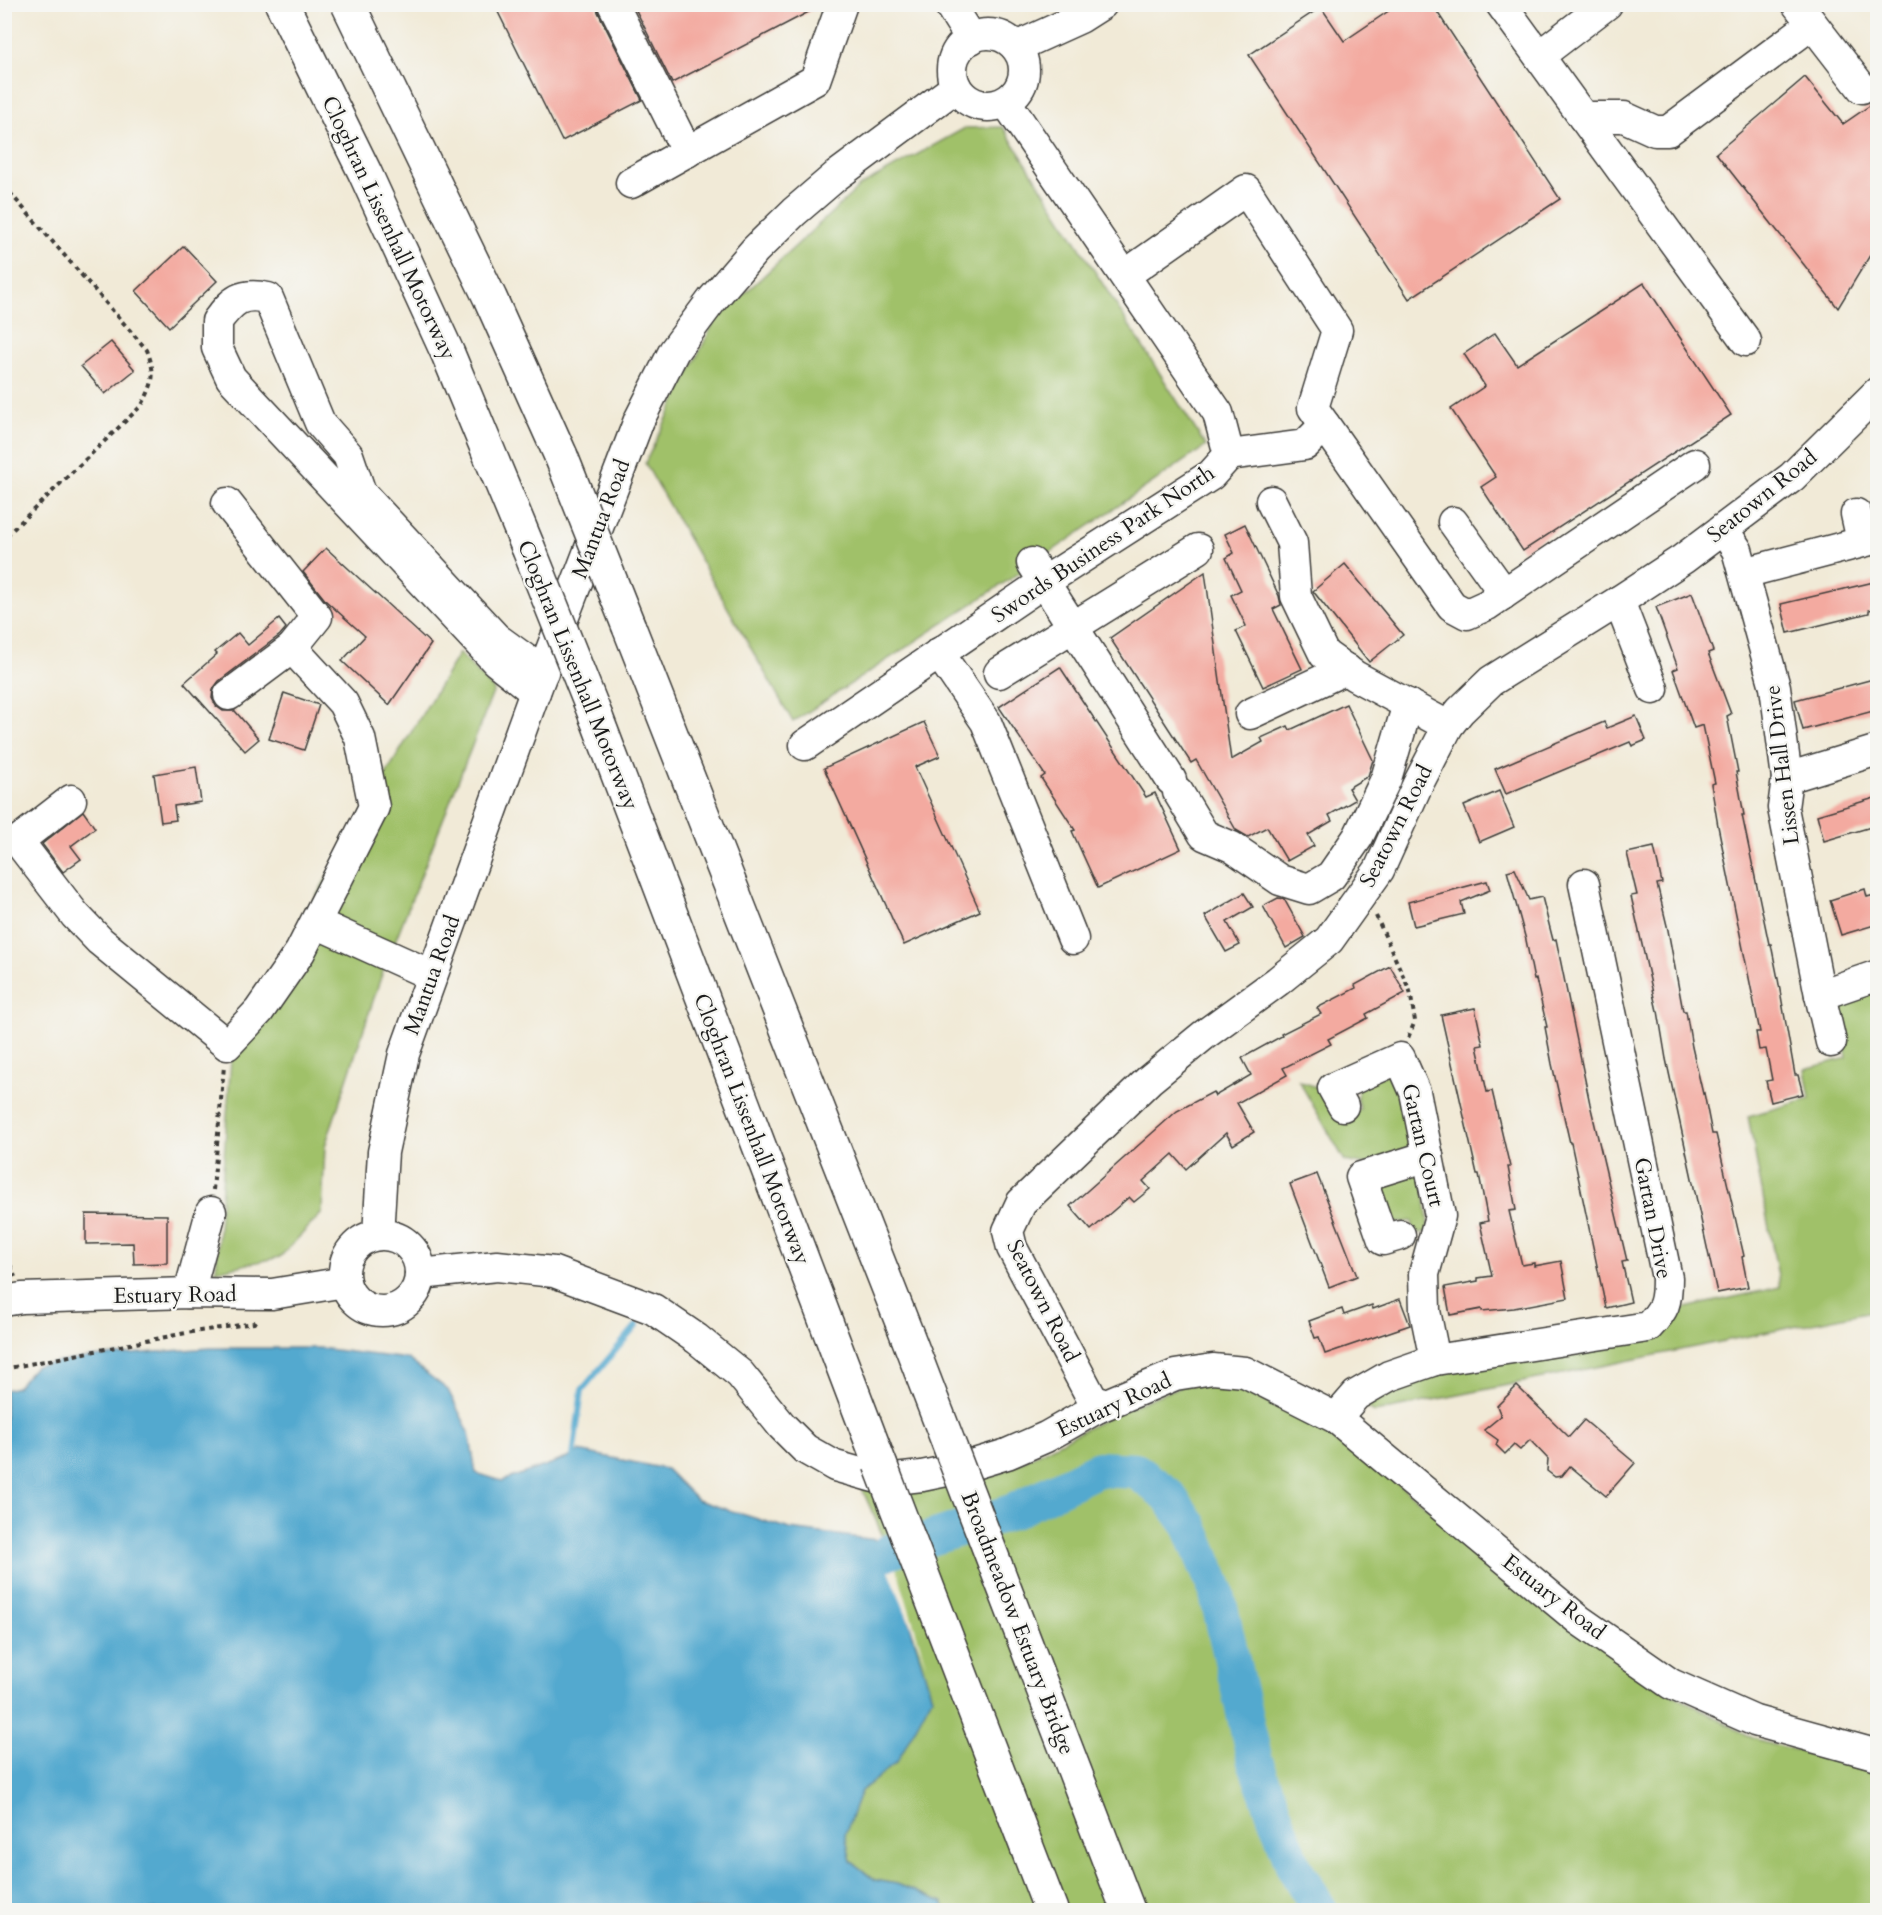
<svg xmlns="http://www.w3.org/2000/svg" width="1882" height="1915" font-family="Cardo,serif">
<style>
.green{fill:#a0c169;stroke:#5e6e42;stroke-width:1.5}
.water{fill:#53a9cf;stroke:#386276;stroke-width:1.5}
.pier{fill:#f1ead7}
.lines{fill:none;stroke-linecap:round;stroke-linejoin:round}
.stream{stroke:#53a9cf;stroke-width:6}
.river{stroke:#53a9cf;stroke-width:36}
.building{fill:#f3aaa0}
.minor-casing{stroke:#3c3b38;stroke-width:33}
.highway-casing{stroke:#3c3b38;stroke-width:36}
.path{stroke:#3c3b38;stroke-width:4;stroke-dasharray:4.5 4.5;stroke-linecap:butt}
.minor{stroke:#fff;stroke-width:30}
.highway{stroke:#fff;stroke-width:33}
.highway-bridge-casing{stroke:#3c3b38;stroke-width:36;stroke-linecap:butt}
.highway-bridge{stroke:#fff;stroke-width:33}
.labels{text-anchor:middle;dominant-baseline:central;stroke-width:4.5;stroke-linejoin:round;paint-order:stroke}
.street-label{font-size:22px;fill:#1c1c1c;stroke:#f6f6f2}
</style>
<rect width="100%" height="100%" fill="#f6f6f2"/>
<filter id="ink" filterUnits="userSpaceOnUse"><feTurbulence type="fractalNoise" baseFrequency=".0167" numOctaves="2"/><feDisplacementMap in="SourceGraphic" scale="12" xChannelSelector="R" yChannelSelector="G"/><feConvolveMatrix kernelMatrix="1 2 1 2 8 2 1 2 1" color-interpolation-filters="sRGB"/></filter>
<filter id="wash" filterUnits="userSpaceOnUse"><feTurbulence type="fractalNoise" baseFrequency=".008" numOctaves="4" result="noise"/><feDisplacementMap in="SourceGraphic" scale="24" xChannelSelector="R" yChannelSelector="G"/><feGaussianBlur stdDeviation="1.35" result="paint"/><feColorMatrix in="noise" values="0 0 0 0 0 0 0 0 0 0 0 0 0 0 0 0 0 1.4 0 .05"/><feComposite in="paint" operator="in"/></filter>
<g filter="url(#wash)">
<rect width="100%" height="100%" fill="#f1ead7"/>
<g class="green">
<polygon points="1003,127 1206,446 1045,556 793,722 645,463 714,322 860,186 965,128"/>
<polygon points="459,653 494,690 381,977 325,1146 322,1213 280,1257 216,1271 232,1045 377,789"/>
<polygon points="1877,986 1877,1310 1375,1412 1363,1406 1377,1393 1440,1371 1662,1330 1685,1308 1780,1287 1748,1116 1810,1099 1805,1069 1847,1058 1837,998"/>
<polygon points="1394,1070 1415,1141 1405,1152 1366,1165 1345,1161 1299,1081 1323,1089 1340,1120 1360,1109 1357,1098 1359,1086"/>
<polygon points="1422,1174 1429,1232 1414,1233 1412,1221 1397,1223 1385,1215 1377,1193 1383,1178"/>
<polygon points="1184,1385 1226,1385 1286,1409 1377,1468 1655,1684 1752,1738 1877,1773 1877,1910 1160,1910 1155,1909 1145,1910 944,1910 943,1902 897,1884 875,1880 851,1861 844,1834 861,1791 897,1762 885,1541 862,1489 996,1475 1127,1408"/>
</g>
<polygon class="water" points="210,1348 319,1348 408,1359 448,1390 469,1432 476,1473 502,1481 573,1456 579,1451 666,1469 697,1500 790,1529 885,1541 932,1697 897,1762 861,1791 845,1834 851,1861 875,1880 897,1884 943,1902 944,1910 5,1910 5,1390 17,1387 35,1366 91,1357"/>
<polygon class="pier" points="876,1537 888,1540 926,1665"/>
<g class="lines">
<polyline class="stream" points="573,1456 582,1390 637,1325"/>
<polyline class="river" points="889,1552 1014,1511 1098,1469 1136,1471 1167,1494 1190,1526 1216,1590 1255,1761 1294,1867 1320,1910"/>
</g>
<g id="blocks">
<g class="building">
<polygon points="494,4 596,4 598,12 642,100 562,141"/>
<polygon points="633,4 824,4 672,83"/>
<polygon points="1399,4 1432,4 1560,199 1409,299 1249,55 1321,7 1344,41"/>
<polygon points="1805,77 1843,124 1878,100 1878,242 1838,308 1716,153"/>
<polygon points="184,246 217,281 169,327 136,291"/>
<polygon points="1644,283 1731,415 1523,551 1481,487 1496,477 1451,409 1485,386 1464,354 1495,333 1517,365"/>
<polygon points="111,342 135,370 105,394 81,366"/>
<polygon points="1245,524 1279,596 1281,605 1273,609 1302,669 1263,687 1236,631 1246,626 1231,595 1241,590 1226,558 1234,553 1225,534"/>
<polygon points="326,548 431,644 389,705 342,661 365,636 326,601 303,572"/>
<polygon points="1345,564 1403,635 1369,662 1313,591"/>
<polygon points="1205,572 1231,760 1263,742 1261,738 1288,726 1290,730 1346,704 1373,760 1368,776 1348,788 1355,800 1329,815 1332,821 1308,835 1314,846 1287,861 1267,827 1248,837 1236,830 1196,760 1191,763 1110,638"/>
<polygon points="1878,581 1878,608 1869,610 1869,613 1788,633 1781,604"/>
<polygon points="1692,593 1713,651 1708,653 1731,714 1727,716 1738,772 1736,772 1744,815 1742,815 1769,944 1771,944 1778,979 1795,1075 1798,1075 1803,1094 1771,1102 1766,1081 1772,1080 1766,1049 1759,1050 1756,1032 1760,1032 1718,826 1711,784 1715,783 1703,725 1694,728 1673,670 1678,668 1656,607"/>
<polygon points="279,619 286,628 280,635 219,681 213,689 212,698 216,706 223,711 235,711 259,739 245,751 184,683 217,654 215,652 238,633 248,645"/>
<polygon points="1060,667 1146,797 1155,793 1181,849 1098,888 1072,831 1075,830 1041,778 1045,775 999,707"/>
<polygon points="1877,678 1877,710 1803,730 1795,700"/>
<polygon points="284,693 319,705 304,750 269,739"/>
<polygon points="1636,716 1646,740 1632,746 1630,742 1506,794 1495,769 1604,722 1607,728"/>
<polygon points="924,722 940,756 915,767 980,911 904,945 824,768"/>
<polygon points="196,767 201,802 174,806 176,820 161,822 154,774"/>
<polygon points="1499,791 1514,827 1479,842 1464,806"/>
<polygon points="1878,797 1878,825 1824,841 1817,815"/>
<polygon points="83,811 95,828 71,846 81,859 63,872 42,844"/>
<polygon points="1654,847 1662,883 1657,884 1668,930 1683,1011 1686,1011 1692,1047 1703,1094 1704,1093 1712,1134 1716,1134 1744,1256 1742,1257 1748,1287 1717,1293 1666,1059 1658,1011 1657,1011 1631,896 1637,895 1627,853"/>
<polygon points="1515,869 1529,900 1542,897 1553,940 1556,939 1590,1104 1627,1261 1622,1262 1631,1302 1606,1308 1571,1143 1570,1143 1552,1064 1545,1027 1547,1027 1536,979 1534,980 1526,940 1507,871"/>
<polygon points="1487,881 1490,890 1461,902 1464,914 1414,926 1408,902"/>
<polygon points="1865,889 1867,897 1878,894 1878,924 1841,935 1830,900"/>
<polygon points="1244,893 1253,907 1227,922 1240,945 1226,952 1205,916"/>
<polygon points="1278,898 1284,899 1305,937 1286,948 1263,906"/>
<polygon points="1390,966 1405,993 1366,1014 1368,1018 1328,1039 1331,1044 1283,1068 1287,1075 1237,1103 1254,1132 1233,1145 1226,1133 1186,1169 1173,1154 1143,1181 1150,1189 1134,1202 1129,1197 1091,1230 1070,1206 1177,1111 1213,1092 1215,1096 1251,1075 1242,1058 1282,1036 1281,1034 1321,1014 1317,1008 1356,988 1355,985"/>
<polygon points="1475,1008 1483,1045 1477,1046 1487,1092 1492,1091 1510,1167 1508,1167 1516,1210 1509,1211 1522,1265 1534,1263 1534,1266 1561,1261 1568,1298 1514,1308 1482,1311 1482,1309 1450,1315 1445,1287 1478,1281 1478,1278 1492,1276 1480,1223 1488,1221 1479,1174 1477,1174 1441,1015"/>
<polygon points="1317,1174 1357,1276 1329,1287 1290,1184"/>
<polygon points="86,1214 167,1215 167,1263 134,1264 133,1243 86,1244"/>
<polygon points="1400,1299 1410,1325 1325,1354 1319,1337 1315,1338 1309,1321 1342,1309 1344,1315 1372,1305 1373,1309"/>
<polygon points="1517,1386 1569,1437 1584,1420 1635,1463 1606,1496 1570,1466 1562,1476 1555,1477 1547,1471 1548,1459 1530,1440 1520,1450 1514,1445 1505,1454 1496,1445 1498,1440 1484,1430 1501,1416 1497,1406"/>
</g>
</g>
</g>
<g filter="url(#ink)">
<use href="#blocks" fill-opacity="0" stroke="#3c3b38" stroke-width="1.5"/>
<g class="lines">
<defs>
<g id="minor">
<polyline points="613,4 687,152"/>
<polyline points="949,4 971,39"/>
<polyline points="1501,4 1746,341"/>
<polyline points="1797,4 1862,88"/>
<circle cx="988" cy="70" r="36"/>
<polyline points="1016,47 1080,18 1102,4"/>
<polyline points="1539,56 1607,4"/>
<polyline points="1583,117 1624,117 1655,131 1668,131 1812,24"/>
<polyline points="631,183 815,80 842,4"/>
<polyline points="1125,275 1246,190 1337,330 1313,408 1452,606 1467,614 1487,605 1695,464"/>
<polyline points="1229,455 1305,445 1325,425"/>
<polyline points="1271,501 1292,543 1296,596 1324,654 1355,676 1448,726"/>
<polyline points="227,503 317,617 292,648"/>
<polyline points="1856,514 1862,541"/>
<polyline points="1453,522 1496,582 1502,595"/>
<polyline points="1723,529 1737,550 1775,687 1787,778 1783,808 1820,995 1831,1042"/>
<polyline points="1032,563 1171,780"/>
<polyline points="1744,573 1878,538"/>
<polyline points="1619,601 1653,689"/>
<polyline points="939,653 986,722 1073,939"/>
<polyline points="999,673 1198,549"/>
<path d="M535,692l-39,-31 -265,-283 -14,-30v-27c16,-21 24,-29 51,-23l52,125 28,32 13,38 135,145 47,34"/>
<polyline points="1250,714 1346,669"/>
<polyline points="805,745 1044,582 1211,475 1229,455 1218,413 1006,102"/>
<polyline points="1787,778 1878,750"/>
<polyline points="1178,792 1204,835 1232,847 1280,880 1309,889 1331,876 1358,837 1386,779 1408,704"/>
<polyline points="71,800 18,841 75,915 100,941 227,1045 259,1011 300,952 374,807 360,738 343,703 292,648 229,695"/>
<polyline points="316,923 431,975"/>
<polyline points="1820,995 1878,975"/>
<polyline points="1343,1106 1333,1088 1400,1058 1415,1092 1440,1216 1424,1274 1425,1311 1435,1360"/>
<polyline points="378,1235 383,1152 404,1054 535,692 639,420 674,351 712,300 755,250 794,212 836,176 956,87"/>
<polyline points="1400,1235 1383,1240 1361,1177 1428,1156"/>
<circle cx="382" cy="1273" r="38"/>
<polyline points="420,1274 497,1266 554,1272 653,1309 697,1339 740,1374 782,1426 805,1449 835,1466 885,1480 922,1476 961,1468 1007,1454 1046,1437 1097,1408 1175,1375 1213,1369 1245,1372 1336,1418 1579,1620 1671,1684 1755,1721 1878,1755"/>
<polyline points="189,1293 211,1212"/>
<polyline points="4,1301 22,1298 189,1293 272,1294 345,1282"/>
<polyline points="1097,1408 1012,1248 1008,1231 1021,1203 1149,1080 1204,1035 1278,981 1329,940 1379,870 1417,786 1448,726 1460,711 1491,681 1619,601 1683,559 1792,477 1878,392"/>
<path d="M1336,1418l20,-23 33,-19 46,-16 213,-33c17,-18 19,-24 19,-49l-83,-394"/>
</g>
<g id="highway">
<polyline points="282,4 365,173 448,354 528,547"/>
<polyline points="348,4 490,298 561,456"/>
<polyline points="629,627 907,1335"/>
<polyline points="596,717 880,1464"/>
<polyline points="908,1537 1051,1910"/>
</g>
</defs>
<use href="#minor" class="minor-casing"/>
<use href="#highway" class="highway-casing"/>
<g class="path">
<path d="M4,186l143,164c9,25 7,32 -5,55l-138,133"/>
<polyline points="1376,916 1410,991 1415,1021 1408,1038"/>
<polyline points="213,1190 224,1066"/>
<polyline points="4,1249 15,1277"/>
<polyline points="4,1369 186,1333 254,1323 257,1318"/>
</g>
<use href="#minor" class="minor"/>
<use href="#highway" class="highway"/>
<defs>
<g id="highway-bridge">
<polyline points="561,456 629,627"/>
<polyline points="528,547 596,717"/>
<polyline points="907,1335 1128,1910"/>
<polyline points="880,1464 908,1537"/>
</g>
</defs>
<use href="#highway-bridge" class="highway-bridge-casing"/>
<use href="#highway-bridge" class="highway-bridge"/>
</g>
</g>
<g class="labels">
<g class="street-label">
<text transform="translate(389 228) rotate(65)">Cloghran Lissenhall Motorway</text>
<text transform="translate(1762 496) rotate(-39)">Seatown Road</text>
<text transform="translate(601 519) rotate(-69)">Mantua Road</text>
<text transform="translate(1103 544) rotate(-34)">Swords Business Park North</text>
<text transform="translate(578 675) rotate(68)">Cloghran Lissenhall Motorway</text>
<text transform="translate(1782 765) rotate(-97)">Lissen Hall Drive</text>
<text transform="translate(1396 826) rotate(-63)">Seatown Road</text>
<text transform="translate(432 975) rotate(-70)">Mantua Road</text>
<text transform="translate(752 1129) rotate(69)">Cloghran Lissenhall Motorway</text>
<text transform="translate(1423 1145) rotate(77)">Gartan Court</text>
<text transform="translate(1653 1218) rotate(79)">Gartan Drive</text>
<text transform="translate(175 1295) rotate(-1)">Estuary Road</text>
<text transform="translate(1043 1301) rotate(63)">Seatown Road</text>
<text transform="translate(1114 1405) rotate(-25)">Estuary Road</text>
<text transform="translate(1554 1597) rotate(38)">Estuary Road</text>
<text transform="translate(1018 1623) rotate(69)">Broadmeadow Estuary Bridge</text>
</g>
</g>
<rect width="1882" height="1915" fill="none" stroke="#f6f6f2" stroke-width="24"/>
</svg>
